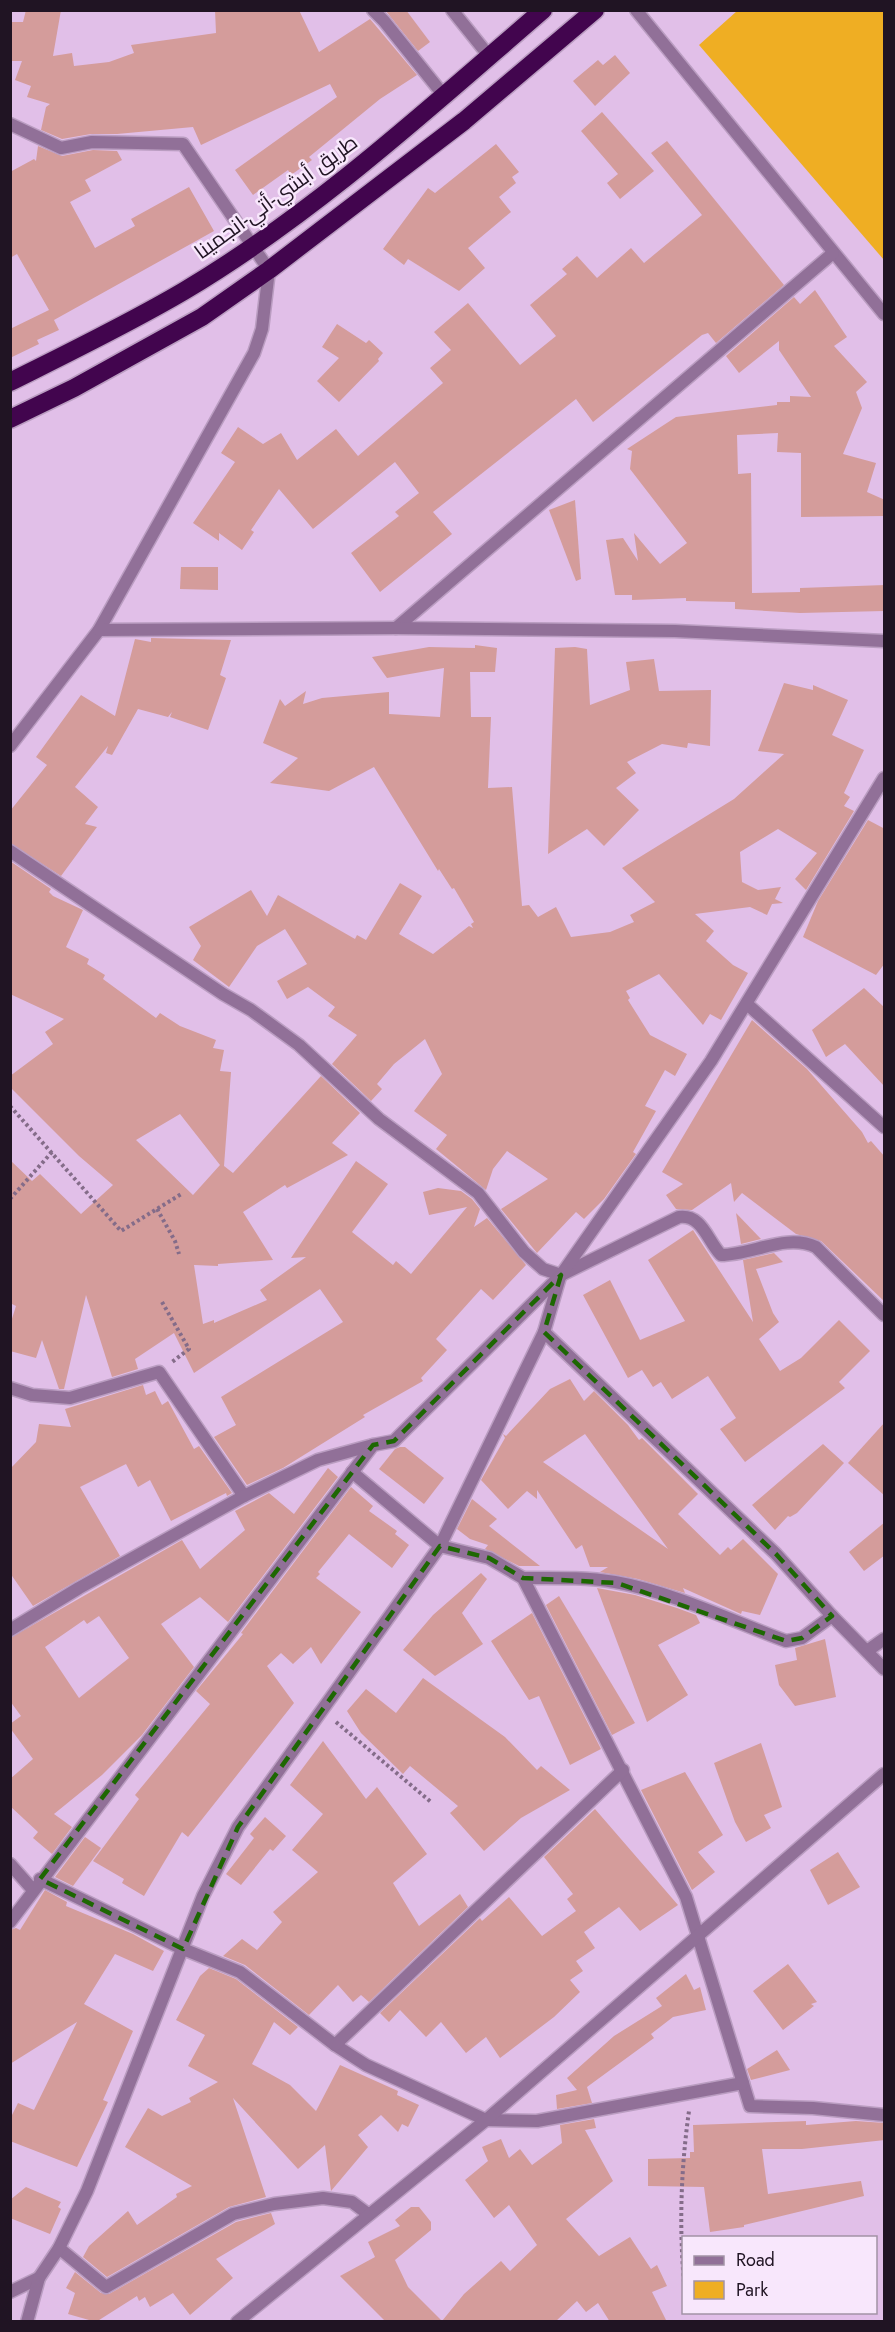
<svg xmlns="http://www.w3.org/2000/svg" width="895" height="2332" font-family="Jost,Cairo,sans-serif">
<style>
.green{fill:#efae23}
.building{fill:#d49c9b;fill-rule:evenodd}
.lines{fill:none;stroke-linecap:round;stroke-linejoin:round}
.street-casing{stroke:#ba9dc1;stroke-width:15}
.highway-casing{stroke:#ba9dc1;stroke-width:21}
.path{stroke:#846c89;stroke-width:4;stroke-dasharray:3 3;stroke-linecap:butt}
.street{stroke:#917098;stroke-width:12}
.highway{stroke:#42054e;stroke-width:18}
.marked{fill:none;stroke:#1d6702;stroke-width:4.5;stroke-dasharray:12 8;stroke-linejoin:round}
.labels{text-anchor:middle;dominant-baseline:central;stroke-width:5;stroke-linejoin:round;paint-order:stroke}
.street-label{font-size:21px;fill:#201423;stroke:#f8e7fc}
</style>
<rect width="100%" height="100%" fill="#e1bfe8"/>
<polygon class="green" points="737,11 884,11 884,260 699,45"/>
<g class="building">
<polygon points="26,10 61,10 53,56 72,53 74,66 109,62 134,53 131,45 216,33 215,10 299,10 319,52 370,19 417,75 380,99 309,157 312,160 291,175 288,170 253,195 235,170 337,97 330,84 201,145 193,127 117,134 91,134 62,139 41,130 46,107 50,104 27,97 31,86 15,80 22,61 10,61 10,22 23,22"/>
<polygon points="385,10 406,10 430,42 418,51"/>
<polygon points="615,55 630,73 595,106 573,81 598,60 603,65"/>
<polygon points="602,112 654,171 620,199 607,183 618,174 581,131"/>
<polygon points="667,141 784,285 716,343 708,333 702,335 593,422 576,399 433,512 452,534 380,592 351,553 399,516 395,512 419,493 395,462 313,529 279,489 251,530 254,532 242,550 219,533 219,541 193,523 235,462 221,453 238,427 263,444 281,433 297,460 336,429 358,456 443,383 430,368 451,350 434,332 468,303 520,365 556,336 530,305 567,274 562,269 577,256 597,278 631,248 644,263 702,215 651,153"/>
<polygon points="496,144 519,172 512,177 516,183 499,197 511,212 468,248 485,268 459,291 408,259 404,265 383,249 428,188 435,193"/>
<polygon points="38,146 62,156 93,150 117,151 122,160 85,180 91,191 70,202 95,248 135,226 131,219 189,187 214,231 54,320 59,330 37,340 39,344 10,358 10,329 49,310 17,254 10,258 10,172 34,159 36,161"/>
<polygon points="815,290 847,337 834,346 867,382 856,392 862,408 843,454 876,463 867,492 885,500 885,516 801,517 801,453 777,452 778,433 737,435 738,474 751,473 752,593 800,592 800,588 885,585 884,611 800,613 735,609 735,602 686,601 686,598 632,600 632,595 615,595 606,540 623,538 638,561 634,533 660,564 687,543 630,469 632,451 627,449 676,417 777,405 777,402 790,402 790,396 811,397 779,350 779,341 739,373 726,356 794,297 800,304"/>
<polygon points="337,324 366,343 369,340 383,353 378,359 379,361 339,402 317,381 339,358 322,347"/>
<polygon points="575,500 581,579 576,581 549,510"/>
<polygon points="181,567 218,567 218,590 180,589"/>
<polygon points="151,638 231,640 220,675 226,678 208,730 170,717 172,712 168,717 138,709 112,755 106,753 108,746 75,787 98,807 85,824 97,827 61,876 10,843 10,811 47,765 36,757 81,695 115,716 135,639 151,642"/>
<polygon points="475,645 497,648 495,672 470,672 471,717 491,717 488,788 512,787 522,906 529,905 538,917 556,907 571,937 610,932 634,922 630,915 655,902 622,868 734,799 784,754 758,751 784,683 813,690 813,685 848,700 832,735 864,750 844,793 850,797 844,806 854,811 806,890 795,879 817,853 778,829 740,852 742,882 758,890 781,887 775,899 783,903 772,904 767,915 750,907 695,914 714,931 706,941 733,965 748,973 721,1020 710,1014 703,1025 659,974 626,991 630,998 628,1000 650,1035 687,1054 675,1076 665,1070 645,1106 656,1111 633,1152 636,1154 604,1199 584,1219 576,1212 537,1253 501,1209 548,1179 507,1151 493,1169 486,1190 436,1149 447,1135 414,1111 442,1074 425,1039 394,1064 377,1084 382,1089 371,1101 332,1064 357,1035 328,1016 335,1007 308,987 287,999 277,981 307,964 285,929 257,946 229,987 193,960 201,946 189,927 251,890 267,916 278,895 355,939 357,935 366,940 400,883 422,896 399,934 433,954 469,926 473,928 471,924 474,922 454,888 452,889 439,869 438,871 374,767 329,791 270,783 298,758 263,743 280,699 285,706 306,691 303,704 322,698 389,692 389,714 440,717 444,668 387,678 372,657 429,647 475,648"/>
<polygon points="575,647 587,649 590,705 630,690 626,662 654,659 659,691 711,690 710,746 688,743 687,748 662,744 627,762 636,773 616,788 639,810 604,846 587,829 548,854 555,648"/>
<polygon points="868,820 885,829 885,963 876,975 803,937 818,901"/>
<path d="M10,861l41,28 -2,3 4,4 30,14 -17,37 23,12 -2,5 18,11 -2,4 53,39 4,-5 20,13 36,14 -3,8 11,2 -4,21 11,1 -7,94 9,7 88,-97 39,37 -28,30 16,12 -61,33 -2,-3 -42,27 30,48 -55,4v2l-24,-1 9,59 11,-4v3l53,-23 -7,-10 46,-33 -15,1 65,-97 32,23 -36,48 41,33 3,-4 15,13 56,-67 -38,8 -6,-23 15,-4 23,3 11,8 8,10 -6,18 13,-9 39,47 -33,35 -12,-11 -45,50 11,11 -26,28 2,3 -60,34 2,2 -82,51 -36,17 -33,-48 22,-12 -15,-28 122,-75 -23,-33 -126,84 -20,-40 -39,26 3,10 -26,8 -26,-82 -22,94h-5l-17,-49 -6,18 -26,-7v-26l6,-19 -6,-3v-143l22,21 8,-7 41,40 32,-29 -34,-29 -69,-69v-11l43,-32 -8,-12 19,-13 -54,-25zM180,1114l40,51 -27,30 -57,-55z"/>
<polygon points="864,988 885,1008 885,1087 845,1044 826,1057 812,1030"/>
<polygon points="752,1020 807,1069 862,1132 868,1143 871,1141 885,1157 885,1302 821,1241 796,1234 742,1193 734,1202 731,1183 692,1210 676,1209 666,1195 683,1184 662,1172"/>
<polygon points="736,1213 761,1239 741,1244"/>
<polygon points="693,1230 753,1322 743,1260 774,1253 783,1262 756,1269 773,1313 779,1322 759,1339 780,1371 801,1358 839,1320 870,1351 839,1382 845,1388 745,1462 720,1429 736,1418 708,1376 672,1399 661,1382 653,1387 642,1370 628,1378 583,1295 610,1280 640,1340 685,1321 648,1260"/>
<path d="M570,1379l14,22 10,-10 34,34 11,15 3,-2 56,56 -20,20 42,41 8,-8 3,3 12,-11 35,35 -18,41 -18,-4 -1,3 -58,-26 2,5 -47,-14 -38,-7 8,-5h-18l-8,-22 -6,4 -39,-59v9l-10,-8 -19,18 -27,-29 24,-42 -2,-4 3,2 44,-47zM585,1434l83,115 -125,-87z"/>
<polygon points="143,1385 146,1395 155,1391 162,1405 168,1401 194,1449 199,1446 232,1493 227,1496 226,1493 171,1521 150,1480 138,1487 126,1464 80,1487 120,1556 33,1606 10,1573 10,1469 36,1442 39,1424 71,1427 65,1409"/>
<polygon points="885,1422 885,1496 848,1463"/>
<polygon points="823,1444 844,1463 797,1513 790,1517 788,1516 775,1530 752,1505"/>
<polygon points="400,1447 405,1447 444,1478 424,1504 379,1469 395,1449"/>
<path d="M328,1468l10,9 -110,145 -28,-25 -39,27 33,43 -52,68 -40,40 -48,39 18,13 -20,27 -19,-16 5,-6 -28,-26v-27l23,-20 -23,-31v-4l11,-8 -11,-15v-63l172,-98 18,29 45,-39 -10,-19 34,-18 25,21zM99,1616l30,42 -50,40 -34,-51 39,-27 3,4z"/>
<polygon points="351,1487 373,1506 369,1511 397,1531 395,1534 409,1545 392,1568 349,1534 318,1572 320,1574 316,1578 361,1612 321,1664 311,1647 293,1664 281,1653 267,1666 294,1703 188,1837 182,1832 144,1896 122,1883 124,1879 93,1861 139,1799 135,1795 210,1704 196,1691 243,1634 241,1633"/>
<polygon points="472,1499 497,1519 489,1526 540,1566 519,1566 485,1549 488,1545 470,1539 457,1529"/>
<polygon points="885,1522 885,1555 864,1571 849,1552"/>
<polygon points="481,1573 487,1579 462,1613 483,1644 435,1676 403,1650 433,1615"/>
<polygon points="597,1588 635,1595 677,1608 696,1615 700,1623 658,1645 688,1695 647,1722"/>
<polygon points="559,1596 635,1723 612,1735 546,1605"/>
<polygon points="532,1613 601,1749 570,1765 539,1696 529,1700 491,1641"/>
<polygon points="825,1639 836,1697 795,1706 779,1685 775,1665 797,1660 795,1648"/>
<polygon points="423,1678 505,1737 537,1770 541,1766 570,1790 521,1818 484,1851 450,1813 458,1806 410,1766 403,1774 361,1733 347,1711 366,1689 396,1713"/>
<polygon points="323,1741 366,1799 377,1787 427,1854 393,1883 419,1926 460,1894 468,1907 369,2002 361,1995 353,2002 338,1985 309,2015 245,1965 223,1956 242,1939 257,1950 282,1922 273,1912 318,1872 292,1850 323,1814 290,1785"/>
<polygon points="761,1743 782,1807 764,1815 771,1828 746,1842 735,1822 714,1763"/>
<polygon points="685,1772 723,1835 698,1852 715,1872 692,1890 641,1790"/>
<polygon points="595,1809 678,1905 640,1931 619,1907 584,1932 595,1948 576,1961 583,1971 570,1980 580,1992 554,2017 500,2058 486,2037 466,2053 441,2022 426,2037 400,2010 389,2022 380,2013 480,1918 482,1921 509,1897 542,1936 576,1911 567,1899 573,1894 544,1857"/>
<polygon points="265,1817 286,1836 273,1851 270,1849 241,1885 226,1874 254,1838 250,1834"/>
<polygon points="85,1837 101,1848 73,1886 55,1877"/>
<polygon points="838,1852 860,1887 828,1905 810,1870"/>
<polygon points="45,1890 67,1902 66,1906 133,1934 164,1951 153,1971 115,1954 84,2004 133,2031 103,2100 108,2102 77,2167 10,2141 10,2119 18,2103 34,2110 77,2022 10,2064 10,1930 16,1928 20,1930"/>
<polygon points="788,1964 817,2002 811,2004 814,2006 783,2030 753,1991"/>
<polygon points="209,1968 236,1979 298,2027 290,2035 274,2022 252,2064 290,2085 316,2111 340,2065 398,2091 397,2095 419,2105 408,2127 402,2124 398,2132 381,2115 358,2135 368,2147 331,2191 325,2145 298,2169 233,2098 266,2197 229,2207 107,2277 83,2257 89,2246 128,2211 137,2225 177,2197 176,2194 192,2186 125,2147 148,2108 162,2116 191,2102 189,2098 218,2082 188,2066 205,2035 176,2020 200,1976"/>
<polygon points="686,1974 694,1990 700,1987 706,2010 673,2017 651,2034 654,2038 587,2087 592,2103 557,2109 556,2095 577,2090 567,2078 614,2036 662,2006 656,1998"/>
<polygon points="777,2050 790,2070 751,2080 747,2069"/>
<polygon points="594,2119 596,2128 585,2130 613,2181 566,2219 599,2256 630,2237 651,2269 657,2265 667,2286 652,2292 667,2322 610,2322 598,2303 586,2312 577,2301 555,2322 386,2322 340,2276 375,2257 368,2242 400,2226 395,2220 411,2207 419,2207 431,2222 431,2230 395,2260 408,2287 442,2321 464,2294 501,2261 510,2271 537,2245 509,2205 494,2218 465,2180 488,2161 482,2147 501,2139 509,2158 520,2149 532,2165 562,2143 560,2125"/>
<polygon points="806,2121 806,2125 856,2121 885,2123 885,2140 802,2149 762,2149 768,2194 861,2181 864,2196 744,2225 744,2227 710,2232 704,2187 648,2186 648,2159 690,2158 690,2152 694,2152 693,2125"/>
<polygon points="26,2187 61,2202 58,2207 61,2209 50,2234 10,2218 10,2200"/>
<polygon points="271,2213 275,2224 216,2259 233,2278 190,2315 173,2293 150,2307 145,2297 139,2301 137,2296 96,2322 68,2314 75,2293 66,2288 75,2272 101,2293 109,2294 236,2222"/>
</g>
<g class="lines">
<defs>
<g id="street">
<polyline points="373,10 384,21 445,97"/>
<polyline points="452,10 489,56"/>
<polyline points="636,10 884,314"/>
<polyline points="10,124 61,148 92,142 183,144 269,270 262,329 254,353 99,630 10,746"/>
<polyline points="396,628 833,253"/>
<polyline points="99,630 396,628 675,631 884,641"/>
<path d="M10,851l213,143 28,16 48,35 80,74 99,74 46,59 19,17 18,6 118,-58c23,-3 28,23 42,38 31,0 65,-22 95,-8l68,68"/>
<polyline points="747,1004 884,1127"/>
<polyline points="544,1332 776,1554 832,1616 884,1669"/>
<polyline points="10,1388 32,1395 70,1398 159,1372 244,1496"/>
<polyline points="352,1472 440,1546 489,1558 523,1578 686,1897 750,2106 813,2108 884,2115"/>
<path d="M523,1578c31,0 61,-1 92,4 57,10 117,39 171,59l16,-3 30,-22"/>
<polyline points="10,1630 79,1588 244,1496 318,1460 373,1445"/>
<polyline points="867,1651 884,1639"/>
<polyline points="10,1864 33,1890"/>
<polyline points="40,1879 183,1949 240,1972 335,2045 366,2065 486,2120 537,2121 743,2083"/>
<polyline points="10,1922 373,1445 394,1441 561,1275 711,1061 884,778"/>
<polyline points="335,2045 623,1770"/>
<polyline points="59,2248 106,2287 233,2214 274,2204 323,2198 352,2202 368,2214"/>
<polyline points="10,2292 39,2278"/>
<polyline points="27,2322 39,2278 59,2248 87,2191 203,1896 238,1827 440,1546 544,1332 560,1277"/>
<polyline points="237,2322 486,2120 884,1774"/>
</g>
<g id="highway">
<path d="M10,382c58,-29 118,-58 174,-91 131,-78 244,-182 359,-281"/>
<polyline points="10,419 74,388 202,317 269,270 464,121 595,10"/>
</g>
</defs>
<use href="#street" class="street-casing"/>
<use href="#highway" class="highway-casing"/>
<g class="path">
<polyline points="10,1106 121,1231 183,1193"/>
<polyline points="10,1199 52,1152"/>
<polyline points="157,1209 175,1241 179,1254"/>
<polyline points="162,1302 189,1349 172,1362"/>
<polyline points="336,1722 431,1802"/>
<path d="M684,2282c-5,-57 -3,-114 5,-171"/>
</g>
<use href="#street" class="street"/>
<use href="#highway" class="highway"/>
</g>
<path class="marked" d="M561,1275l-17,57 232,222 56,62 -30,22 -16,3 -169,-58 -94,-5 -34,-20 -49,-12 -202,281 -55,122 -143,-70 333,-434 21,-4z"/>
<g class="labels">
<g class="street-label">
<text transform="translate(276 197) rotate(-36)">طريق أبشي-أتي-انجمينا</text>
</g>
</g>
<rect width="895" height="2332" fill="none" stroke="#201423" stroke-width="24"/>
<rect x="682" y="2236" width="195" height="78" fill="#f8e7fc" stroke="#a293a5" stroke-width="1.5"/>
<rect x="694" y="2256" width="30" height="9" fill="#917098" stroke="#a293a5" stroke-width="1.5"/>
<text x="736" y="2266" font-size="18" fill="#201423">Road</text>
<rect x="694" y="2281" width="30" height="18" fill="#efae23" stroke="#a293a5" stroke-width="1.5"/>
<text x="736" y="2296" font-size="18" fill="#201423">Park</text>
</svg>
